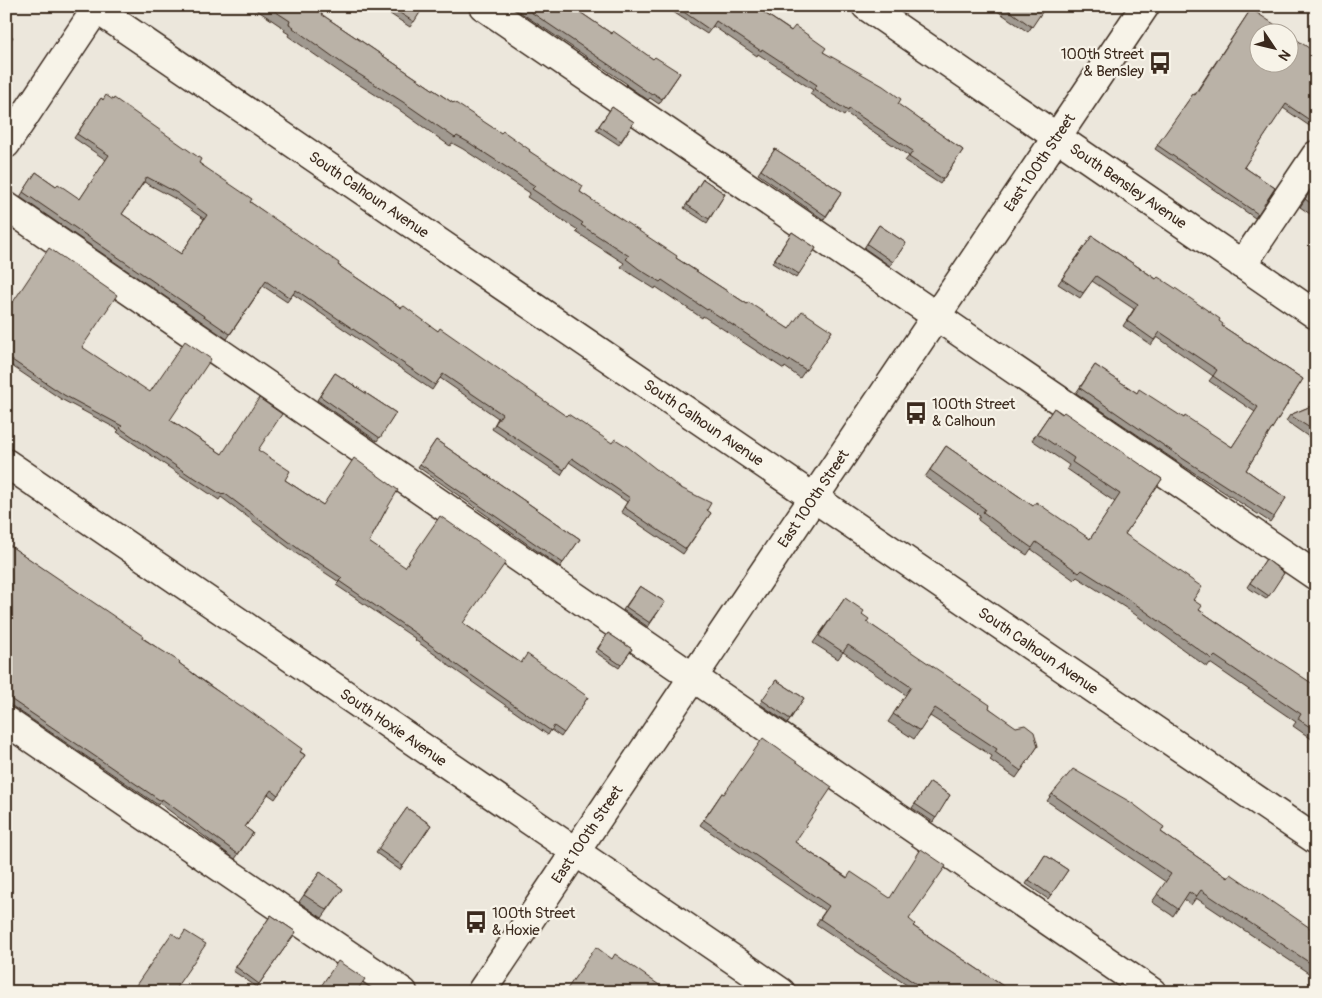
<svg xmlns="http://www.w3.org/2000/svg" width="1322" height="998" font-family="Pangolin,sans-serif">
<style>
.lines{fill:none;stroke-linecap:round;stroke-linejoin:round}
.minor-casing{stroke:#3b2a1e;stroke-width:31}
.major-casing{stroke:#3b2a1e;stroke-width:31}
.minor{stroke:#f7f3e8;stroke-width:28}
.major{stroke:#f7f3e8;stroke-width:28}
.wall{fill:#a09990;stroke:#3b2a1e;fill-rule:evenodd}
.building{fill:#bab2a7;stroke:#3b2a1e;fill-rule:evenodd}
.labels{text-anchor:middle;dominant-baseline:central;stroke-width:4.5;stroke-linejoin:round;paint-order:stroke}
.poi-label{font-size:15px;fill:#3b2a1e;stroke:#f7f3e8;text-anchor:start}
.street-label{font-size:15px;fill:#3b2a1e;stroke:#f7f3e8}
</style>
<rect width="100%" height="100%" fill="#ece7dc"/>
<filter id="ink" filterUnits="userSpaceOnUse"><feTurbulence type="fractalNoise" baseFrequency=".02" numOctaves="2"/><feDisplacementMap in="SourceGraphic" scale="10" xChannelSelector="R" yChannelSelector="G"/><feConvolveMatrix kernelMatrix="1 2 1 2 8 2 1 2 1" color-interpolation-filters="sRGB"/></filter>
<g filter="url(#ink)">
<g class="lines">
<defs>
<g id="minor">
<path id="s1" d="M92,6l1224,834"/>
<polyline points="483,6 1316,576"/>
<path id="s2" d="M866,6l450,309"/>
<polyline points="6,144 98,6"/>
<polyline points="6,206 1152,992"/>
<polyline points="1242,265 1316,155"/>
<path id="s3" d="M6,463l775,529"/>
<polyline points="6,721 403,992"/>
</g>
<g id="major">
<path id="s4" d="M481,992l664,-986"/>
</g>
</defs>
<use href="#minor" class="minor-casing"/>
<use href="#major" class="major-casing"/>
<use href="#minor" class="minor"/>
<use href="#major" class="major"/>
</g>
<g class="wall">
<polygon points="251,6 318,6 321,14 453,103 529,151 580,192 676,258 747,304 789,329 832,331 800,378 785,367 784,369 703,316 702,318 656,287 655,289 634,276 621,267 624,263 576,232 578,230 527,197 530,193 463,149 452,143 450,146 398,109 341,73 288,36 289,34 284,31 285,29"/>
<polygon points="378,6 424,6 410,27"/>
<polygon points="511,6 571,6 612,34 653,59 680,73 659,104 650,98 648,100 626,85 627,84"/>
<polygon points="664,6 754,6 823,52 963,150 940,184 905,161 909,156 846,113 844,116 810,94 813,90 758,54 757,56 713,26 707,34"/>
<polygon points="990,6 1046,6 1028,32"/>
<polygon points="1251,9 1316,121 1311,127 1283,108 1244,167 1275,188 1255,218 1155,149 1193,94 1194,95"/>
<path d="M101,98l98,65 51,39 88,63 63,43 37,23 273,182 -28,41 -62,-42 6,-10 -58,-40 -8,13 -69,-46 6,-11 -58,-40 -8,12 -139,-96 -6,8 -24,-16 -36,53 -207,-142 16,-25 20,14 24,13 26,-39 -32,-22zM144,182l30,16 30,21 -23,35 -59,-40z"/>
<polygon points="612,107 634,122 619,145 596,130"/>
<polygon points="775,149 842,192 824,220 758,174"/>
<polygon points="703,179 725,194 707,223 684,208"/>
<polygon points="1316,183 1316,218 1300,207"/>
<polygon points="879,225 906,243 890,266 864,248"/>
<polygon points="792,232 816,248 796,278 772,263"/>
<polygon points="1092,236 1219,321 1222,326 1303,379 1246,470 1286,498 1270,522 1179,463 1076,393 1095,365 1137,393 1184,418 1232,447 1255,412 1209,381 1213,376 1157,337 1151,345 1123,326 1134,309 1092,281 1080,298 1058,284"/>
<polygon points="6,298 82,347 170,420 222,454 258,450 285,480 323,505 386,510 369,542 463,623 521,663 588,697 561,737 551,730 548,735 448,665 448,664 415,640 416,639 336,585 339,582 297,554 221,497 219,500 189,480 189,481 117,432 119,430 61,399 6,362"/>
<polygon points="335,373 396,413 377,441 317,400"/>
<polygon points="1316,404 1316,442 1286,421 1290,415"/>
<polygon points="1054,408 1162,479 1125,534 1194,600 1199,610 1259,651 1316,686 1316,742 1293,726 1296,722 1210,663 1207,667 1129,610 1077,577 1074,580 1031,549 1027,555 1010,544 978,520 980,516 925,477 946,446 1033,506 1090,539 1115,502 1067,469 1069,465 1032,440"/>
<polygon points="436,440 580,539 560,567 418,467"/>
<polygon points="6,543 179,663 305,755 275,799 268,794 245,827 253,833 235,859 159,803 158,805 6,702"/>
<polygon points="1266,559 1284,573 1266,599 1247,587"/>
<polygon points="640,586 665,602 648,627 623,610"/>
<polygon points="845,598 862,614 867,622 989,708 1038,746 1016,778 990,760 992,756 930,716 914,739 888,722 906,695 843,652 838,659 813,643"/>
<polygon points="608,633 632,649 619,668 595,652"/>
<polygon points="776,680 804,698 788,723 760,704"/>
<polygon points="930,782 950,795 933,822 912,808"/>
<polygon points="722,793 909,919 913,926 1012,992 917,992 816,924 825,911 700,825"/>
<polygon points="1052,794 1161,832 1228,878 1316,932 1316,978 1196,898 1191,905 1184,899 1173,916 1152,902 1166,882 1047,801"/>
<polygon points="407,808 431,825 400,870 376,853"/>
<polygon points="1045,855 1068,870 1048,899 1026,884"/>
<polygon points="320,872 343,889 322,918 299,902"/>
<polygon points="271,915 296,932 257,987 233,971"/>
</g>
<g class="building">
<polygon points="267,6 318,6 324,10 321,14 453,103 454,102 501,133 503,131 530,150 529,151 583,186 580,192 677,256 676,258 747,304 748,302 789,329 802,311 832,331 806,370 790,360 789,362 708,309 707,310 662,280 660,282 639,269 626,259 629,256 581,225 583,223 532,189 535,186 468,142 457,136 455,138 403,102 346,66 293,28 294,27 289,24 290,21"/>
<polygon points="389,6 424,6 414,22"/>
<polygon points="522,6 571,6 612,34 613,31 653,59 655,57 680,73 662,99 653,93 652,95 630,80 630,79"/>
<polygon points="675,6 754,6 791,31 795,26 826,48 823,52 883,86 901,99 898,104 963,150 943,179 909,157 913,151 849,109 848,111 814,89 817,85 762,49 761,51 716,21 710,30"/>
<polygon points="1003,6 1046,6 1032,27"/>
<polygon points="1251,9 1286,32 1260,32 1260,62 1290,62 1290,35 1316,53 1316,121 1314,123 1286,104 1244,167 1275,188 1258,214 1157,145 1193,94 1195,95"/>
<polygon points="6,33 13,37 6,47"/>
<path d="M106,95l7,5 1,-2 87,61 -2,4 53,36 -2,3 89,61 -1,2 63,43 3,-2 34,25 2,-3 126,88 2,-2 44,29 3,-4 13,8 51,40 32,16 -4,7 4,3 -25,36 -62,-42 6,-9 -58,-40 -8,12 -69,-46 7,-10 -59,-40 -8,11 -139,-95 -6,8 -24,-17 -36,53 -207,-142 13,-20 20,14 2,-2 22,15 29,-44 -32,-21 24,-36 2,2zM147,177l30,16 30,22 -26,39 -59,-40z"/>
<polygon points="612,107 634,122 621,141 599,126"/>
<polygon points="775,149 842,192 826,216 761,170"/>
<polygon points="703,179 725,194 709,219 687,205"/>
<polygon points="1316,184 1316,207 1305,199"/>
<polygon points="879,225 906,243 893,262 867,244"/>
<polygon points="792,232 816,248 799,274 775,259"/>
<polygon points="1092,236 1156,279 1158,277 1178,290 1220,319 1219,321 1223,324 1222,326 1303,379 1246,470 1286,498 1274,517 1182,458 1080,388 1095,365 1137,393 1139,389 1184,418 1185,416 1232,447 1258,407 1213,376 1217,370 1160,332 1154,340 1127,321 1138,304 1096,276 1083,293 1062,279"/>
<polygon points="49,248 117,295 82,347 150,392 185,341 211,359 170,420 222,454 259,398 282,414 258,450 290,471 285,480 323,505 354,458 398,490 386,510 369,542 405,567 440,516 506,562 463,623 521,663 527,654 588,697 564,733 554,726 551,731 451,661 451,660 418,636 418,635 339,581 342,578 300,550 224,493 222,495 192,476 192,477 120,428 122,426 64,395 6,356 6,298 13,302"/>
<polygon points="335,373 396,413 380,438 320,396"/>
<polygon points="1316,404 1316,432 1290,415"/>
<polygon points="1054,408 1062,414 1064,412 1162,479 1125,534 1202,587 1193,600 1202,606 1199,610 1259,651 1260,649 1316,686 1316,731 1298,719 1301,714 1215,656 1212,659 1134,603 1082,570 1079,573 1036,542 1032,548 1015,536 983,512 985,509 930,470 946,446 1033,506 1036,502 1090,539 1120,494 1072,462 1074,458 1037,433"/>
<polygon points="436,440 580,539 563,563 420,464"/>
<polygon points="6,543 143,636 142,638 180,662 179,663 210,686 241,707 244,707 302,749 300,752 305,755 278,795 271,790 245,827 253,833 238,854 162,799 161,801 6,696"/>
<polygon points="1266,559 1284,573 1269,596 1250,583"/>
<polygon points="640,586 665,602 650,623 626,607"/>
<polygon points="845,598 864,611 862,614 869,619 867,622 990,705 989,708 1016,727 1025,725 1034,732 1038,746 1021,771 995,752 997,749 935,708 920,731 893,714 911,687 848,645 843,652 819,636"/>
<polygon points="608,633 632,649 621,665 598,649"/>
<polygon points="776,680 804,698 790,719 762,700"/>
<polygon points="763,738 832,787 795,842 847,878 851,872 890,898 921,849 946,866 909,919 915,924 913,926 1012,992 928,992 820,919 829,906 704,820 722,793 724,794"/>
<polygon points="1073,769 1132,803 1164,827 1161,832 1228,878 1231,874 1316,932 1316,967 1201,890 1196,897 1189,892 1178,909 1157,894 1171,874 1052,794"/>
<polygon points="930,782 950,795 936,818 915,804"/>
<polygon points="407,808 431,825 403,866 378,849"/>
<polygon points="1045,855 1068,870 1051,895 1029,880"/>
<polygon points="320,872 343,889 327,910 304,895"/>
<polygon points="271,915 296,932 259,984 236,967"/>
<polygon points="185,931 206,944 173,992 132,991 172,933 180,939"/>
<polygon points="596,947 612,959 615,954 669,992 565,992"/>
<polygon points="338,961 365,979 356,992 317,992"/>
<polygon points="1120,984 1132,992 1115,992"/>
</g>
</g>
<defs>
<symbol id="bus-bare" viewBox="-9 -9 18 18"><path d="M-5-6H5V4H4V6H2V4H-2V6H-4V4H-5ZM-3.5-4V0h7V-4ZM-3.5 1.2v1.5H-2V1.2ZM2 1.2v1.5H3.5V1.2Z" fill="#3b2a1e" stroke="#f7f3e8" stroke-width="2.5" paint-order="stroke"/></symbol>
</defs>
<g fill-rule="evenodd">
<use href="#bus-bare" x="1144" y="47" width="32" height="32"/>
<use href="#bus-bare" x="900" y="397" width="32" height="32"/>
<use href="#bus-bare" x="460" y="906" width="32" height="32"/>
</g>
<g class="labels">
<g class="poi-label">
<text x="1144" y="54" text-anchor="end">100th Street<tspan x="1144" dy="17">&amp; Bensley</tspan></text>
<text x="932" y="404">100th Street<tspan x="932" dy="17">&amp; Calhoun</tspan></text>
<text x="492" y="913">100th Street<tspan x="492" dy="17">&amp; Hoxie</tspan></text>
</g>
<g class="street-label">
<text stroke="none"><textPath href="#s4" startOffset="1000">East 100th Street</textPath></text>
<text stroke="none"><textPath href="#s2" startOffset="318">South Bensley Avenue</textPath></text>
<text stroke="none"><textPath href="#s1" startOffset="335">South Calhoun Avenue</textPath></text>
<text stroke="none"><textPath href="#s1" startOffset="740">South Calhoun Avenue</textPath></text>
<text stroke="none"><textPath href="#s4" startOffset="595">East 100th Street</textPath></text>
<text stroke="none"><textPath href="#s1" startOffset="1145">South Calhoun Avenue</textPath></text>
<text stroke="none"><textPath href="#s3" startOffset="469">South Hoxie Avenue</textPath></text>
<text stroke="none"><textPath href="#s4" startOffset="190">East 100th Street</textPath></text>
</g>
</g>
<rect width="1322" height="998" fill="none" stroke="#f7f3e8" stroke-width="25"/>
<rect x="12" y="12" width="1297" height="973" fill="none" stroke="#3b2a1e" stroke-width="2" filter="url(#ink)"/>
<g transform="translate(1274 48) rotate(125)"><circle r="24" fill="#f7f3e8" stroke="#aca397"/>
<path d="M0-4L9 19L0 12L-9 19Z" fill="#3b2a1e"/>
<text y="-8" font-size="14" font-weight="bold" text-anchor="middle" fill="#3b2a1e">N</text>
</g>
</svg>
